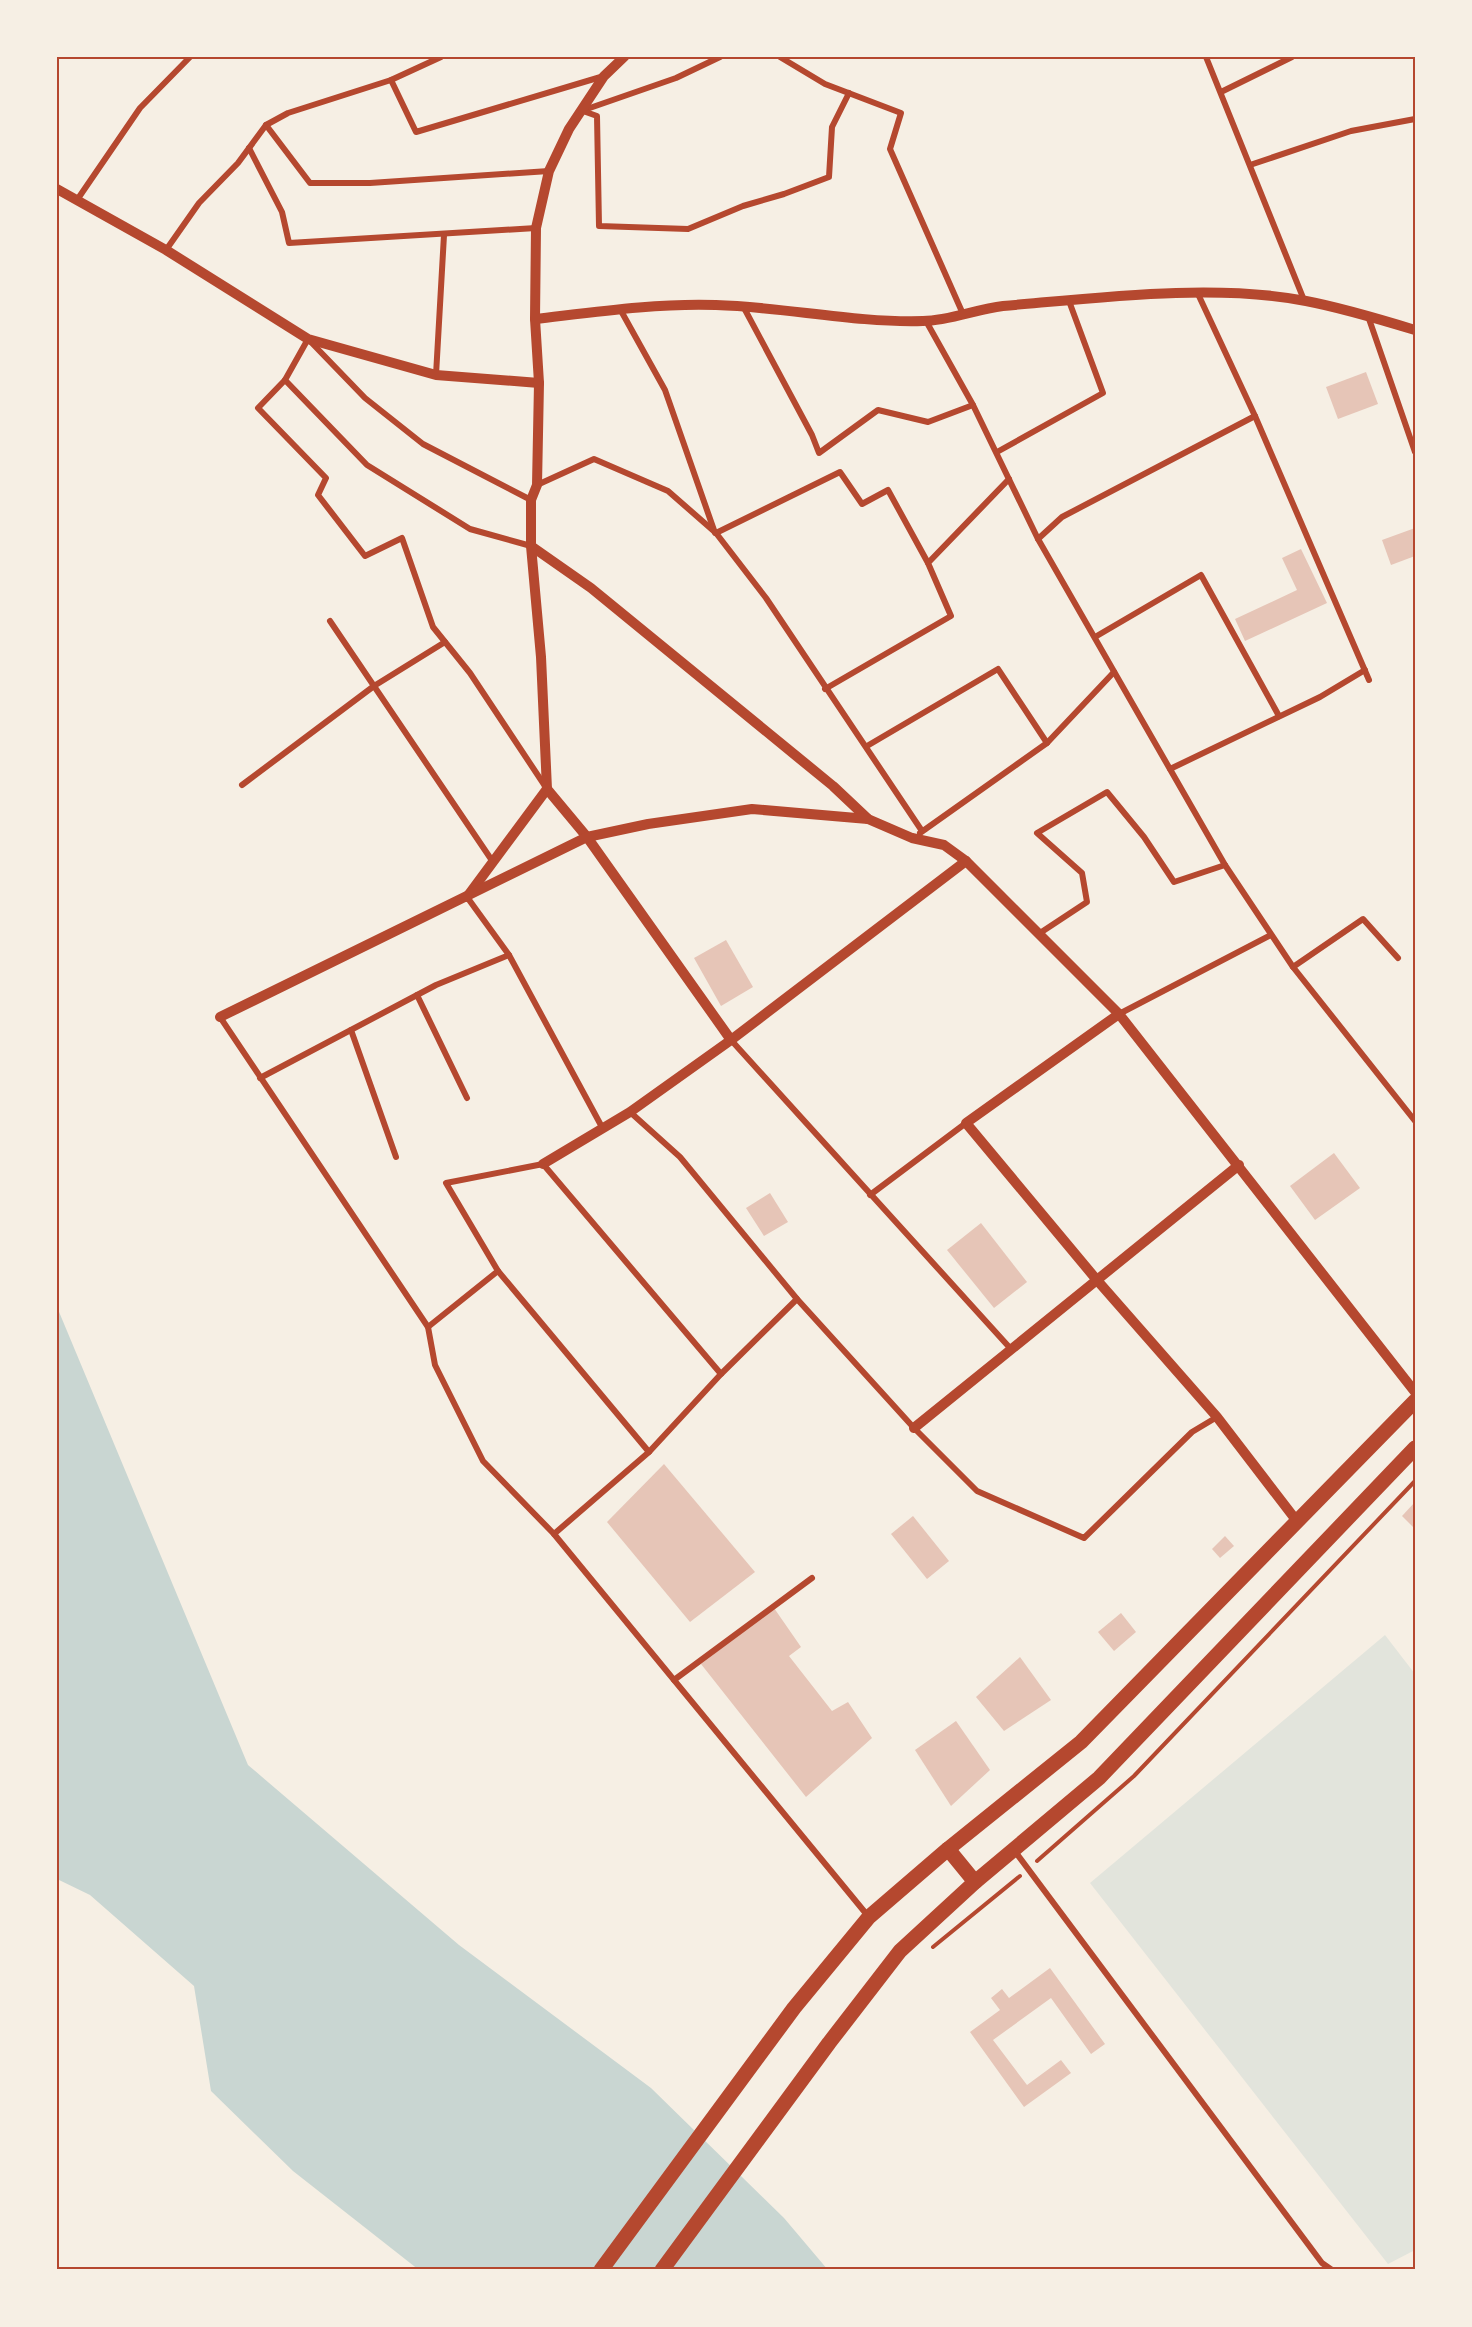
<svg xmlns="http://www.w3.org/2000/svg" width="1472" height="2327" font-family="'Zilla Slab',serif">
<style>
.green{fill:#e2e4dc}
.water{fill:#c9d6d2}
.building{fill:#e6c5b7}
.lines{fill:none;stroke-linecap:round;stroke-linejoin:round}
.path{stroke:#b5482f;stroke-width:4}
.minor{stroke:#b5482f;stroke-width:6}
.tertiary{stroke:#b5482f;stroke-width:10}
.primary{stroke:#b5482f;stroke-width:15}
.neatline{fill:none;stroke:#b5482f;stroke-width:2}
</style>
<rect width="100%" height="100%" fill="#f6efe4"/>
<polygon class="green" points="1385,1635 1415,1674 1415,2250 1388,2264 1090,1883"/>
<polygon class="water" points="57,1307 248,1765 459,1945 651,2088 784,2218 828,2270 419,2270 293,2171 211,2091 194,1986 90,1895 57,1879"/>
<g class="building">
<polygon points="1366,372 1378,404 1338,419 1326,387"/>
<polygon points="1415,528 1415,556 1391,565 1382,540"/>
<polygon points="1301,549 1327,603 1245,641 1235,619 1297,590 1282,558"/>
<polygon points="726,940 753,987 721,1006 694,958"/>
<polygon points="1334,1153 1360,1188 1315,1220 1290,1186"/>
<polygon points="770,1193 788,1222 764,1236 746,1208"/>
<polygon points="981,1223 1027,1282 994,1308 947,1250"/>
<polygon points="664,1464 755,1572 690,1622 607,1522"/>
<polygon points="1415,1502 1415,1529 1402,1516"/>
<polygon points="913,1516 949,1561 927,1579 891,1534"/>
<polygon points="1225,1536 1234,1546 1220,1558 1212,1549"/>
<polygon points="774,1608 801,1647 789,1656 832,1711 848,1702 872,1738 806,1797 701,1664"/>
<polygon points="1121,1613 1136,1632 1114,1651 1098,1632"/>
<polygon points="1020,1657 1051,1700 1004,1731 976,1697"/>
<polygon points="956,1721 990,1770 951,1806 915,1750"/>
<polygon points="1050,1968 1105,2044 1091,2054 1051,1998 993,2040 1027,2085 1061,2060 1071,2073 1024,2107 970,2032 1000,2010 991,1998 1002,1989 1009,1998"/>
</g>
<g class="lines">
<g class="path">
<polyline points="1037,1861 1134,1776 1415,1481"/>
<polyline points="933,1947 1020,1876"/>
</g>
<g class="minor">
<polyline points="780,57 825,84 901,113 890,149 963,314"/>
<polyline points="1206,57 1304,300"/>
<polyline points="391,80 416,132 604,76"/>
<polyline points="1221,92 1292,57"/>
<polyline points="584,110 676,78 720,57"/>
<polyline points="583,111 597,116 599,226 688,229 743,206 784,194 829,177 832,127 849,93"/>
<polyline points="266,125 310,183 370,183 549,171"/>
<polyline points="249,148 282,212 289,243 536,228"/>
<polyline points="1250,165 1351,131 1415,119"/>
<polyline points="77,200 140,108 190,57"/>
<polyline points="166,250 199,203 238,163 266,125 288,113 391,80 441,57"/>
<polyline points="1198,294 1255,416 1369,680"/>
<polyline points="743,306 812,435 819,453 878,410 928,422 973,405"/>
<polyline points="620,309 665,390 715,533"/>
<polyline points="1368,316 1415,452"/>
<polyline points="926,321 973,405 1038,539 1225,865 1293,967 1415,1121"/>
<polyline points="436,375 444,235"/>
<polyline points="285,380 367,465 470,529 531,546"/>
<polyline points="997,452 1103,393 1069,301"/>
<polyline points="537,485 594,459 668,491 716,533 766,598 922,831"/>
<polyline points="531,500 423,444 365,398 308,339 285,380 258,408 326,478 318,495 365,556 402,538 433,627 470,673 545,786"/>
<polyline points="716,533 840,472 862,504 888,490 928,563"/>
<polyline points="1038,539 1062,517 1255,416"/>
<polyline points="330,621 493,862"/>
<polyline points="1095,637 1201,575 1279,716"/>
<polyline points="825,689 951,616 928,563 1009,479"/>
<polyline points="867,746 998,669 1047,743"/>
<polyline points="1170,769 1320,697 1365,670"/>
<polyline points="242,785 374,686 445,642"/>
<polyline points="920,833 1047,743 1114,672"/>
<polyline points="467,897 509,955 603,1129"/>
<polyline points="1040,933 1087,902 1082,873 1037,833 1107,792 1144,837 1174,882 1225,865"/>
<polyline points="1293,967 1363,919 1398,958"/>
<polyline points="417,995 467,1098"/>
<polyline points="1119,1014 1271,935"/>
<polyline points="220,1017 428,1327 435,1365 483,1461 554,1534 868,1916"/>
<polyline points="351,1030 396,1157"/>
<polyline points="731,1040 1010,1348"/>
<polyline points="260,1078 436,985 509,955"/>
<polyline points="630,1112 680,1157 797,1299 914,1428 977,1491 1084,1538 1192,1432 1217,1417"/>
<polyline points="870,1195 966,1123"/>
<polyline points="498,1271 649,1452"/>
<polyline points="428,1327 498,1271 446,1183 543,1164 721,1374"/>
<polyline points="554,1534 649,1452 721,1374 797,1299"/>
<polyline points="674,1680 812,1578"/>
<polyline points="1014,1850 1322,2263 1332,2270"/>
</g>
<g class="tertiary">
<polyline points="57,189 166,250 308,339 436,375 539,383"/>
<path d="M535,319c60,-7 120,-16 181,-14 69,2 138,18 207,16 27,0 53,-12 80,-15 93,-8 212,-23 303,-5 37,7 73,18 109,29"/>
<polyline points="531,546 591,588 833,786 868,819 912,838 944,845 966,861 1119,1014 1415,1392"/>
<polyline points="547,789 587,837 731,1040"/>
<polyline points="467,897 547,789 541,657 531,546 531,500 537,485 539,383 535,319 536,228 549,171 569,129 604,76 624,57"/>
<polyline points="1119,1014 966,1123 1096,1279 1217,1417 1296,1520"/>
<polyline points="220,1017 587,837 648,824 752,809 868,819"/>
<polyline points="543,1164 630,1112 731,1040 966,861"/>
<polyline points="914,1428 1239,1165"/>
</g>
<g class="primary">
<polyline points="948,1849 975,1882"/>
<polyline points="601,2270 794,2008 869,1917 948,1849 1081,1742 1415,1401"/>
<polyline points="662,2270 829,2043 900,1951 975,1882 1099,1778 1415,1448"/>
</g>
</g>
<rect width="1472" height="2327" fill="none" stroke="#f6efe4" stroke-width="117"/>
<rect x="58" y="58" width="1356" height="2210" class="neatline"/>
</svg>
